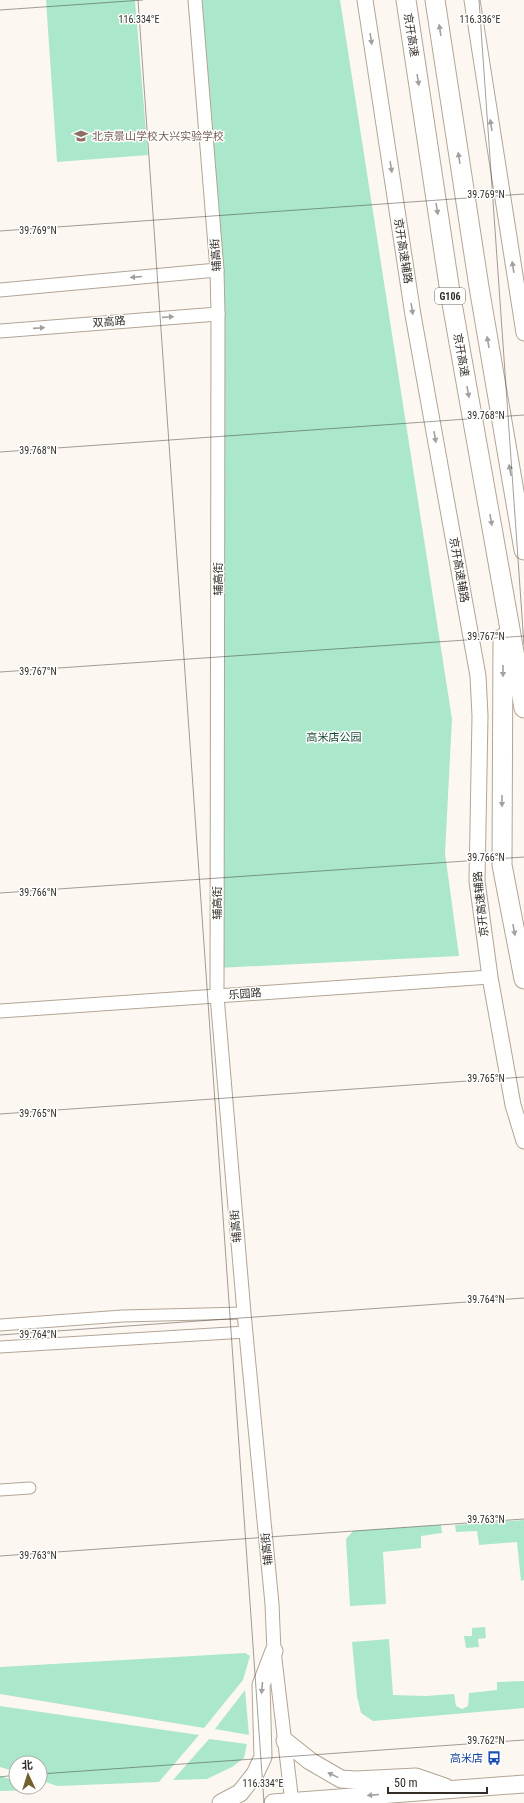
<svg xmlns="http://www.w3.org/2000/svg" width="524" height="1803" font-family="'Roboto Condensed','Noto Sans SC',sans-serif">
<style>
.green{fill:#abe8cb}
.lines{fill:none;stroke-linecap:round;stroke-linejoin:round}
.minor-casing{stroke:#b2a595;stroke-width:13}
.tertiary-casing{stroke:#b2a595;stroke-width:15}
.secondary-casing{stroke:#b2a595;stroke-width:17}
.primary-casing{stroke:#b2a595;stroke-width:19}
.motorway-casing{stroke:#b2a595;stroke-width:21}
.minor{stroke:#fff;stroke-width:11}
.tertiary{stroke:#fff;stroke-width:13}
.secondary{stroke:#fff;stroke-width:15}
.primary{stroke:#fff;stroke-width:17}
.motorway{stroke:#fff;stroke-width:19}
.oneway{fill:#a3a09d}
.ticks{fill:none;stroke:#322c26;stroke-width:1;stroke-opacity:0.45}
.labels{text-anchor:middle;dominant-baseline:central;stroke-width:3;stroke-linejoin:round;paint-order:stroke}
.shield{fill:#fff;stroke:#706b67;stroke-width:1}
.shield-label{font-size:10px;font-weight:bold;fill:#322c26}
.street-label{font-size:11px;fill:#322c26;stroke:#fff}
.education-label{font-size:11px;fill:#785e54;stroke:#fff;text-anchor:start}
.park-label{font-size:11px;fill:#194a37;stroke:#fff}
.transit-label{font-size:11px;fill:#164399;stroke:#fff;text-anchor:end}
.ticks-label{font-size:10px;text-anchor:middle;fill:#322c26;stroke:#fff;stroke-width:3;stroke-linejoin:round;paint-order:stroke}
</style>
<rect width="100%" height="100%" fill="#fdf7f1"/>
<g class="green">
<polygon points="46,0 135,0 148,155 57,162"/>
<polygon points="195,0 340,0 452,719 445,853 459,956 217,968 218,368"/>
<polygon points="524,1520 524,1580 521,1581 517,1542 479,1545 477,1531 456,1532 455,1525"/>
<polygon points="441,1525 442,1533 421,1536 421,1548 383,1552 386,1604 350,1606 346,1539 353,1531"/>
<polygon points="485,1627 486,1638 478,1639 479,1647 466,1648 464,1636 472,1636 472,1628"/>
<polygon points="389,1639 393,1695 426,1696 454,1694 456,1706 462,1709 468,1706 469,1693 497,1690 497,1682 524,1681 524,1708 373,1721 361,1713 357,1696 352,1642"/>
<polygon points="245,1653 250,1656 243,1680 204,1728 0,1694 0,1667"/>
<polygon points="245,1690 249,1735 215,1729"/>
<polygon points="0,1706 199,1735 159,1782 57,1786 40,1780 40,1763 16,1763 16,1772 0,1767"/>
<polygon points="209,1739 247,1744 244,1758 232,1767 207,1779 173,1780"/>
<polygon points="0,1776 16,1781 16,1787 34,1787 42,1790 0,1791"/>
</g>
<g class="lines">
<defs>
<g id="minor">
<polyline points="0,1325 122,1316 244,1313"/>
<polyline points="0,1347 246,1332"/>
<polyline points="0,1490 30,1488"/>
</g>
<g id="tertiary">
<polyline points="195,0 217,270 218,314 217,996 244,1313 272,1604 274,1651 292,1803"/>
<polyline points="0,290 217,270"/>
<polyline points="0,331 218,314"/>
<polyline points="0,1011 490,977"/>
</g>
<g id="secondary">
<polyline points="365,0 413,315 478,676 480,716 477,881 490,977 513,1105 524,1141"/>
<polyline points="472,0 524,333"/>
</g>
<g id="primary">
<polyline points="285,1741 310,1761 341,1779 356,1780 416,1777 445,1787"/>
<polyline points="221,1803 240,1793 255,1774 263,1757 261,1685 274,1651"/>
<polyline points="273,1803 524,1784"/>
</g>
<g id="motorway">
<polyline points="406,0 450,292 524,708"/>
<polyline points="435,0 479,287 524,550"/>
<polyline points="503,638 502,865 524,979"/>
</g>
</defs>
<use href="#minor" class="minor-casing"/>
<use href="#tertiary" class="tertiary-casing"/>
<use href="#secondary" class="secondary-casing"/>
<use href="#primary" class="primary-casing"/>
<use href="#motorway" class="motorway-casing"/>
<use href="#minor" class="minor"/>
<use href="#tertiary" class="tertiary"/>
<use href="#secondary" class="secondary"/>
<use href="#primary" class="primary"/>
<use href="#motorway" class="motorway"/>
</g>
<defs><path id="oneway-solid" d="M-6-.8H1V-3.2L6.5 0L1 3.2V.8H-6Z"/></defs>
<g class="oneway">
<use href="#oneway-solid" transform="translate(440 30) rotate(-99)"/>
<use href="#oneway-solid" transform="translate(371 39) rotate(81)"/>
<use href="#oneway-solid" transform="translate(418 80) rotate(81)"/>
<use href="#oneway-solid" transform="translate(491 125) rotate(-99)"/>
<use href="#oneway-solid" transform="translate(459 158) rotate(-99)"/>
<use href="#oneway-solid" transform="translate(391 167) rotate(81)"/>
<use href="#oneway-solid" transform="translate(437 209) rotate(81)"/>
<use href="#oneway-solid" transform="translate(513 267) rotate(-99)"/>
<use href="#oneway-solid" transform="translate(136 277) rotate(175)"/>
<use href="#oneway-solid" transform="translate(412 309) rotate(81)"/>
<use href="#oneway-solid" transform="translate(168 317) rotate(-4)"/>
<use href="#oneway-solid" transform="translate(39 328) rotate(-4)"/>
<use href="#oneway-solid" transform="translate(488 342) rotate(-100)"/>
<use href="#oneway-solid" transform="translate(468 392) rotate(80)"/>
<use href="#oneway-solid" transform="translate(435 437) rotate(80)"/>
<use href="#oneway-solid" transform="translate(510 470) rotate(-100)"/>
<use href="#oneway-solid" transform="translate(491 520) rotate(80)"/>
<use href="#oneway-solid" transform="translate(503 671) rotate(90)"/>
<use href="#oneway-solid" transform="translate(502 801) rotate(90)"/>
<use href="#oneway-solid" transform="translate(514 930) rotate(79)"/>
<use href="#oneway-solid" transform="translate(262 1688) rotate(95)"/>
<use href="#oneway-solid" transform="translate(333 1775) rotate(-154)"/>
<use href="#oneway-solid" transform="translate(373 1795) rotate(175)"/>
</g>
<path class="ticks" d="M138,0l126,1803M479,0l45,645M0,10l143,-10M0,231l524,-37M0,452l524,-37M0,672l524,-36M0,893l524,-36M0,1114l524,-37M0,1335l524,-37M0,1556l524,-37M40,1774l484,-34M0,1777l16,-2"/>
<defs>
<symbol id="school-bare" viewBox="-9 -9 18 18"><path d="M0-5L7-2L0 1L-7-2ZM-4 1L0 2.5L4 1V4Q0 6-4 4Z" fill="#8d6e63" stroke="#fff" stroke-width="2.5" paint-order="stroke"/></symbol>
<symbol id="bus-bare" viewBox="-9 -9 18 18"><path d="M-5-6H5V4H4V6H2V4H-2V6H-4V4H-5ZM-3.5-4V0h7V-4ZM-3.5 1.2v1.5H-2V1.2ZM2 1.2v1.5H3.5V1.2Z" fill="#1a4fb4" stroke="#fff" stroke-width="2.5" paint-order="stroke"/></symbol>
</defs>
<g fill-rule="evenodd">
<use href="#school-bare" x="71" y="126" width="20" height="20"/>
<use href="#bus-bare" x="484" y="1748" width="20" height="20"/>
</g>
<g class="labels">
<rect class="shield" x="435" y="288" width="30" height="16" rx="3"/>
<g class="shield-label">
<text x="450" y="296">G106</text>
</g>
<g class="street-label">
<text transform="translate(411 35) rotate(81)">京开高速</text>
<text transform="translate(403 251) rotate(81)">京开高速辅路</text>
<text transform="translate(216 255) rotate(-94)">辅高街</text>
<text transform="translate(109 322) rotate(-4)">双高路</text>
<text transform="translate(461 355) rotate(80)">京开高速</text>
<text transform="translate(459 570) rotate(80)">京开高速辅路</text>
<text transform="translate(218 579) rotate(-90)">辅高街</text>
<text transform="translate(217 903) rotate(-90)">辅高街</text>
<text transform="translate(481 904) rotate(-96)">京开高速辅路</text>
<text transform="translate(245 994) rotate(-4)">乐园路</text>
<text transform="translate(236 1226) rotate(-95)">辅高街</text>
<text transform="translate(267 1549) rotate(-96)">辅高街</text>
</g>
<g class="education-label">
<text x="92" y="136">北京景山学校大兴实验学校</text>
</g>
<g class="park-label">
<text x="334" y="737">高米店公园</text>
</g>
<g class="transit-label">
<text x="483" y="1758">高米店</text>
</g>
</g>
<g class="ticks-label">
<text x="139" y="23">116.334°E</text>
<text x="480" y="23">116.336°E</text>
<text x="486" y="198">39.769°N</text>
<text x="38" y="234">39.769°N</text>
<text x="486" y="419">39.768°N</text>
<text x="38" y="454">39.768°N</text>
<text x="486" y="640">39.767°N</text>
<text x="38" y="675">39.767°N</text>
<text x="486" y="861">39.766°N</text>
<text x="38" y="896">39.766°N</text>
<text x="486" y="1082">39.765°N</text>
<text x="38" y="1117">39.765°N</text>
<text x="486" y="1303">39.764°N</text>
<text x="38" y="1338">39.764°N</text>
<text x="486" y="1523">39.763°N</text>
<text x="38" y="1559">39.763°N</text>
<text x="486" y="1744">39.762°N</text>
<text x="263" y="1787">116.334°E</text>
</g>
<g transform="translate(28 1775) rotate(356)"><circle r="19" fill="#ffffff" stroke="#adaba8"/>
<path d="M0-3L7 15L0 10L-7 15Z" fill="#72612f"/>
<text y="-6" font-size="11" font-weight="bold" text-anchor="middle" fill="#322c26">北</text>
</g>
<path d="M388 1787v6h99v-6" fill="none" stroke="#322c26" stroke-width="2"/>
<text x="394" y="1787" font-size="12" fill="#322c26" stroke="#ffffff" stroke-width="3" paint-order="stroke">50 m</text>
</svg>
